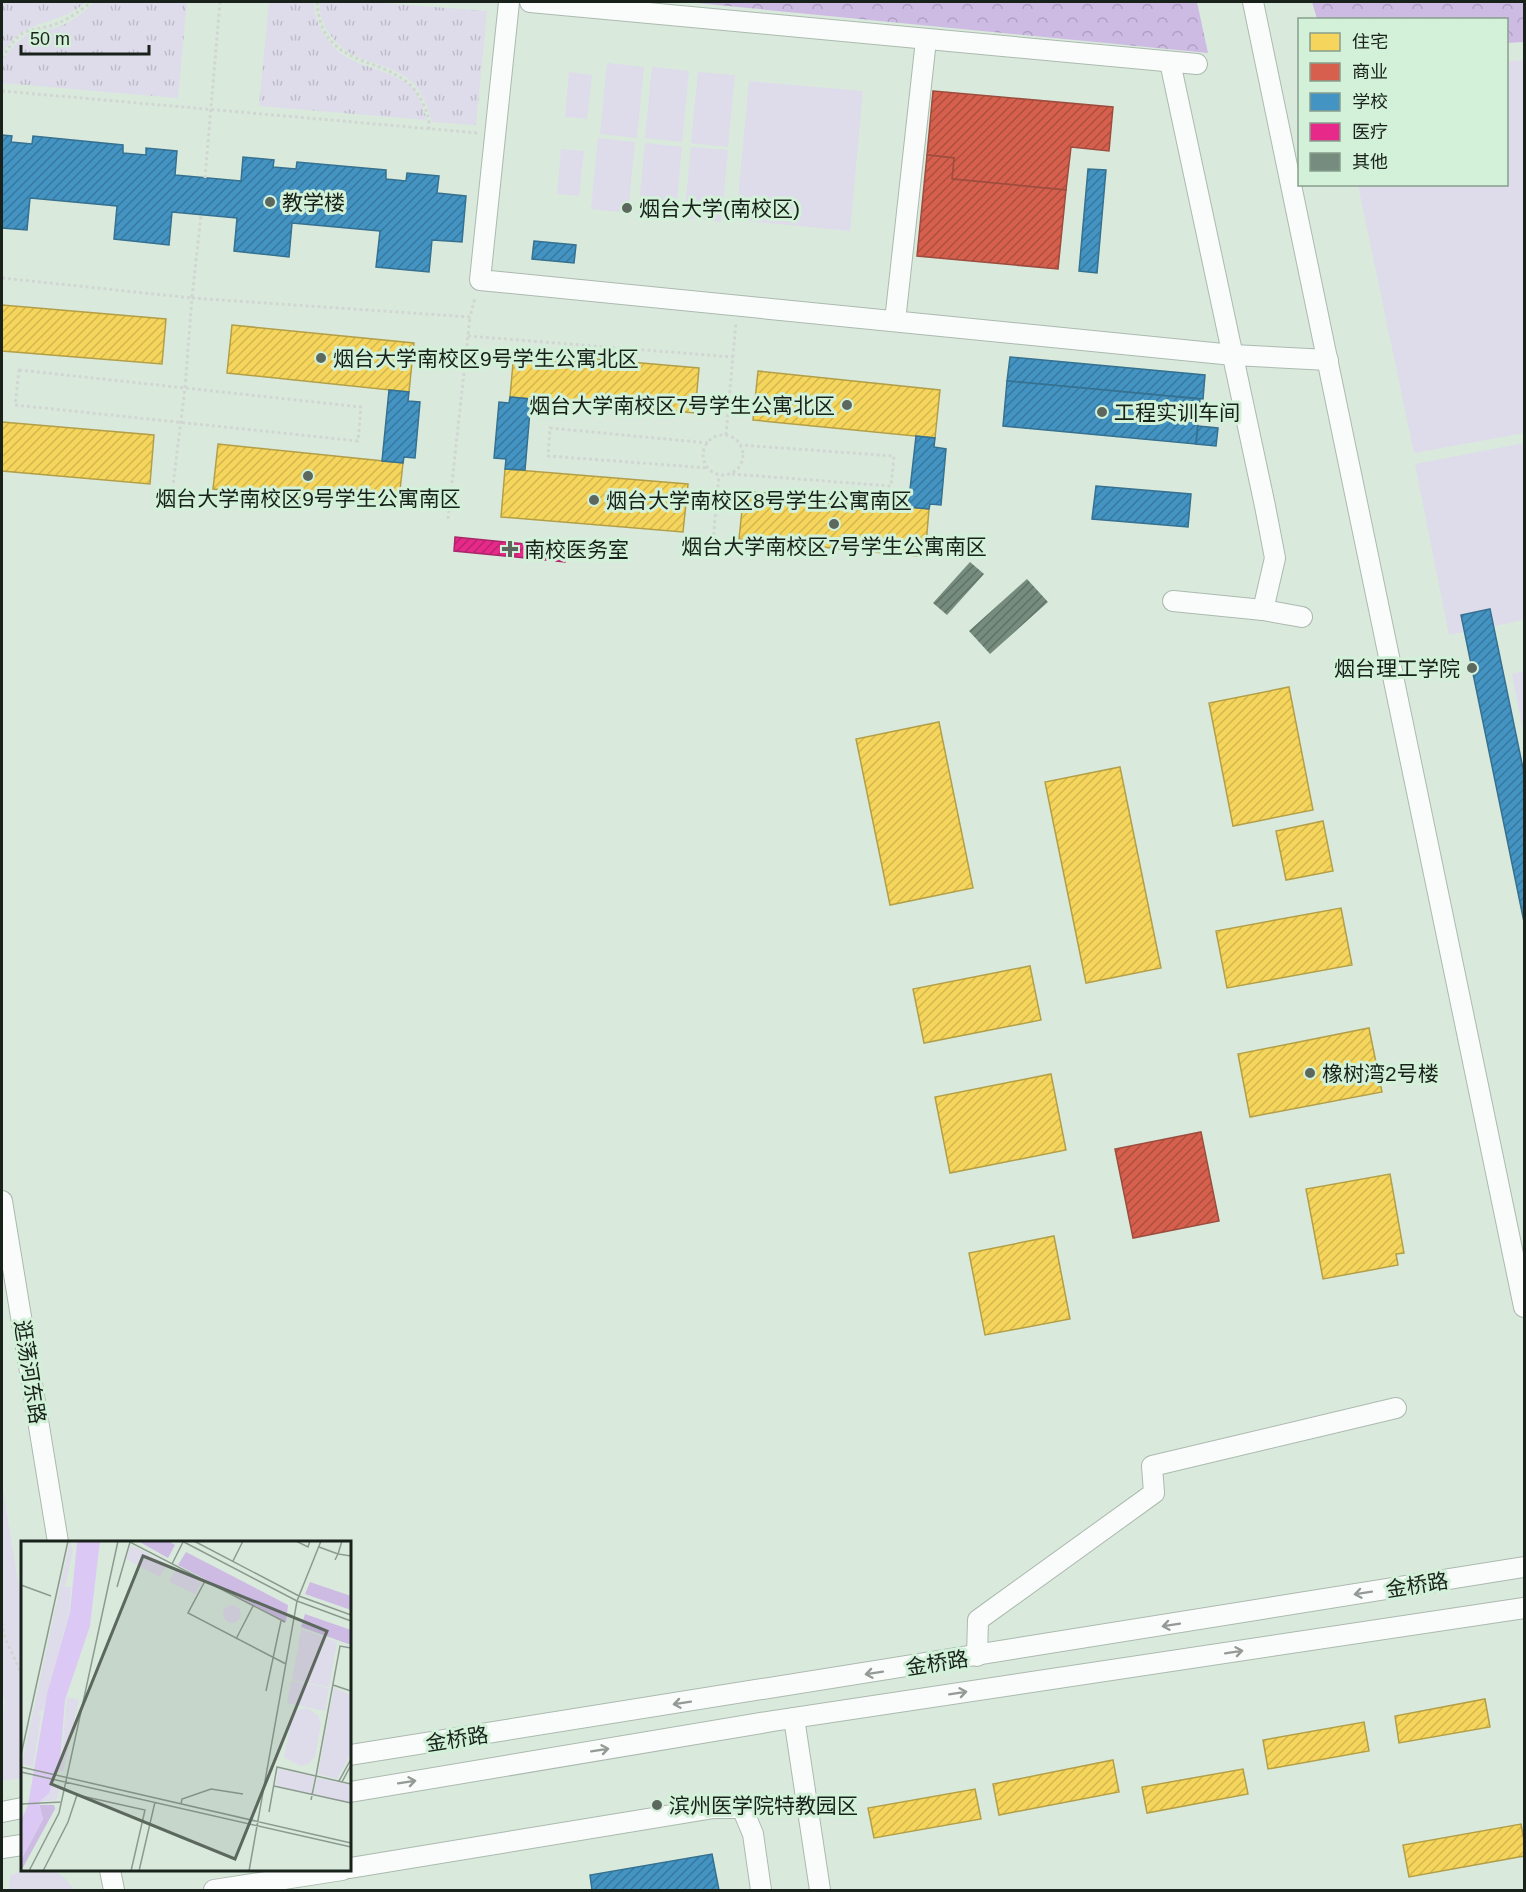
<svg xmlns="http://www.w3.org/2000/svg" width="1526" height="1892" font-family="Helvetica,'Noto Sans SC',sans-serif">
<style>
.grass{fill:#dedbeb}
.forest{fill:url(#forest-crowns)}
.park{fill:url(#park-tufts)}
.homes{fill:url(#homes-hatch);stroke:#b39f48;stroke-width:1.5}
.shops{fill:url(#shops-hatch);stroke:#9d4d3e;stroke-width:1.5}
.schools{fill:url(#schools-hatch);stroke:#367190;stroke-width:1.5}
.health{fill:url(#health-hatch);stroke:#a92768;stroke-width:1.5}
.building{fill:url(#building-hatch)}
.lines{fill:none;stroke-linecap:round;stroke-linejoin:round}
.minor-casing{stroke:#acb9af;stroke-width:22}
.path{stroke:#d2d6d3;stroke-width:3;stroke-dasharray:3 3;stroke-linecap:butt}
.minor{stroke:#f9fcfa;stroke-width:20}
.oneway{stroke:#949a95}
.poi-dot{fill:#5c685e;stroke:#d3f0d9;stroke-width:2}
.labels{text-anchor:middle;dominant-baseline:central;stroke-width:6;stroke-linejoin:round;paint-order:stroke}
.poi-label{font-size:21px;fill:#18221a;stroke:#d3f0d9;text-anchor:start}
.street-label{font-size:21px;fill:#18221a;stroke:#d3f0d9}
.inset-road{fill:none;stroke:#8c9a8f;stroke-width:1.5}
.view{fill:#5c685e;fill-opacity:0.15;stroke:#5c685e;stroke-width:3}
.inset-edge{fill:none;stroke:#18221a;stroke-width:3}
</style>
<defs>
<pattern id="forest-crowns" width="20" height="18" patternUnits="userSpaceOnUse" patternTransform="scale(1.5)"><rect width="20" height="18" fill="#cdbbe4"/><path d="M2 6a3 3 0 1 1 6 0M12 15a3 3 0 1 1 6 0" fill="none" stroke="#afa0c3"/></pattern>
<pattern id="park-tufts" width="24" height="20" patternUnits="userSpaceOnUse" patternTransform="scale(1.5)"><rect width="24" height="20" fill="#dedbeb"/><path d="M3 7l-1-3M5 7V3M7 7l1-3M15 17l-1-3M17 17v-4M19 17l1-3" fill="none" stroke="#bebcc9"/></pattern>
<pattern id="homes-hatch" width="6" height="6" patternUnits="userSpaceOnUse" patternTransform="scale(1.5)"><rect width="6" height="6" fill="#f6d55c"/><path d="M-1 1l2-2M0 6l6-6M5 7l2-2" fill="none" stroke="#d2b74f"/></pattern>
<pattern id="shops-hatch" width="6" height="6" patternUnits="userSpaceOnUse" patternTransform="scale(1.5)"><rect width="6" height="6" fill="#d6604d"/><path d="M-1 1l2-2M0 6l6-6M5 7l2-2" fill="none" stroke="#ad4f3f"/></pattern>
<pattern id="schools-hatch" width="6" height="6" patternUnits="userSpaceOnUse" patternTransform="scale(1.5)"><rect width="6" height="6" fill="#4393c3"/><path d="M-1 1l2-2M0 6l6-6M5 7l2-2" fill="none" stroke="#37789e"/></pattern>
<pattern id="health-hatch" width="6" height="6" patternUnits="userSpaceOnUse" patternTransform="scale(1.5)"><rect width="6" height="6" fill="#e7298a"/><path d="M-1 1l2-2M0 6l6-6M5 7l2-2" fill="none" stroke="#ba2370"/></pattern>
<pattern id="building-hatch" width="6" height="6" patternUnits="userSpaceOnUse" patternTransform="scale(1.5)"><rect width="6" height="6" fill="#758c7e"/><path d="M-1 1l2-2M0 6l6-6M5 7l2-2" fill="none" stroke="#5f7266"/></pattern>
</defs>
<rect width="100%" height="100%" fill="#d9eadd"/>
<g class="grass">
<polygon points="1524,60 1524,433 1414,453 1358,185 1506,184 1507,61"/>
<polygon points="607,63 644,67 637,138 600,134"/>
<polygon points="652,67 689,71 682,142 645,138"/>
<polygon points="569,72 592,75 587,119 565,117"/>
<polygon points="698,72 735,75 728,147 691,143"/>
<polygon points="749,81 863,91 850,231 736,220"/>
<polygon points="598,138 635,142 628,213 591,209"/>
<polygon points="645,143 682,147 675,218 638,215"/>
<polygon points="691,147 728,150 721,222 684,218"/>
<polygon points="561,149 584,151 579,196 557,194"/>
<polygon points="1524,443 1524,620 1449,635 1415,464"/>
<polygon points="1524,671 1524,736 1512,674"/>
<polygon points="2,1483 22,1606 22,1778 2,1781 2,1733 5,1701 2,1689"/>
<path d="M30,1870c24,-1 30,0 44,20h-65l1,-15z"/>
</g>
<g class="forest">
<polygon points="686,2 1197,2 1208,53"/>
<polygon points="1312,2 1524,2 1524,42 1507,43 1506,20 1317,19"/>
</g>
<g class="park">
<path d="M2,2h84c-30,26 -61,14 -84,52z"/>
<path d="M94,2h93l-9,96 -176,-15c-1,-6 -2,-14 0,-20 3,-9 20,-27 29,-30 8,-3 16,-3 24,-5 15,-5 30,-15 39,-26z"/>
<path d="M269,2h45c0,12 4,24 11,34 18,29 43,27 70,41 7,4 15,7 19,13 6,8 10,21 13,30l-168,-14z"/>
<path d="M319,2h49l119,9 -11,114 -44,-3c-4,-15 -9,-31 -21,-41 -16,-14 -36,-16 -55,-25 -22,-10 -36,-31 -37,-54z"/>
</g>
<g class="homes">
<polygon points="2,305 166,319 162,364 2,351"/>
<polygon points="232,325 414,343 409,392 227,373"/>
<polygon points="514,352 699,368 695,413 510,397"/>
<polygon points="758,371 940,390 935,438 753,420"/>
<polygon points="2,422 154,435 150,484 2,471"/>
<polygon points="218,444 403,463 398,508 213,489"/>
<polygon points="505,469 688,484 683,532 501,517"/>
<polygon points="744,491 929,509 925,557 739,539"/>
<polygon points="1289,687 1313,810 1233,826 1209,703"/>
<polygon points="939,722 973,888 890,905 856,739"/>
<polygon points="1120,767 1161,968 1086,983 1045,782"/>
<polygon points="1323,821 1333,871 1286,880 1276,831"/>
<polygon points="1341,908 1352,965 1227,988 1216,931"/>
<polygon points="1030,966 1041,1020 924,1043 913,989"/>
<polygon points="1369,1028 1382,1092 1250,1117 1238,1054"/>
<polygon points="1051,1074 1066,1150 950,1173 935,1097"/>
<polygon points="1390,1174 1404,1253 1396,1254 1398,1265 1323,1279 1306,1189"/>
<polygon points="1054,1236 1070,1319 985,1335 969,1253"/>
<polygon points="1485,1699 1490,1727 1399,1743 1395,1716"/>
<polygon points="1364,1722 1369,1751 1268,1769 1263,1740"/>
<polygon points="1113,1760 1119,1792 999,1815 993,1784"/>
<polygon points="1243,1769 1248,1794 1147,1813 1142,1787"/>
<polygon points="975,1789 981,1819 874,1838 868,1808"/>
<polygon points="1521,1824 1524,1841 1524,1856 1409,1877 1403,1845"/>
</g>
<g class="shops">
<polygon points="933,91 1113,107 1109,151 1071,147 1066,190 952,179 954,158 927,155"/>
<polygon points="927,155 954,158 952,179 1066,190 1058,269 917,256"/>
<polygon points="1201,1132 1219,1221 1133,1238 1115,1149"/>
</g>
<g class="schools">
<polygon points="2,135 12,136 11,142 32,144 33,136 123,145 123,153 146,155 146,148 177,151 175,175 241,181 243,157 274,160 273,167 296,169 297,162 386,170 386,179 406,181 407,173 439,176 437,193 466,196 462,242 432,240 429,272 376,267 380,231 292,223 289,257 234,251 237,218 172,212 169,245 114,239 117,206 30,198 27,230 2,228"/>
<polygon points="1088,169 1106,170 1097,273 1079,271"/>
<polygon points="534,241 576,245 574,263 532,259"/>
<polygon points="1010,357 1205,375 1203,399 1007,381"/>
<polygon points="1007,381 1200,399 1196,444 1003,426"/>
<polygon points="389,390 409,392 408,401 420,402 415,458 404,457 403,463 382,461"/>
<polygon points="510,397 531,399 525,470 505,469 506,459 494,458 499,402 509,403"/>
<polygon points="1198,426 1218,428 1216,446 1196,444"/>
<polygon points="916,436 935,438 934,447 946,449 941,505 930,504 929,509 908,507"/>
<polygon points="1096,486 1191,494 1188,527 1092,519"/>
<polygon points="1490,609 1524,773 1524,922 1461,615"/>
<polygon points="712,1854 719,1890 592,1890 590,1875"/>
</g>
<polygon class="health" points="455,537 566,548 565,562 454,551"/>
<g class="building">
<polygon points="970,562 984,574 947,615 933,603"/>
<polygon points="1027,579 1048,602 990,654 969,631"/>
</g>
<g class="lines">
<defs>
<g id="minor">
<polyline points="509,2 480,280 1233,355 1328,360"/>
<polyline points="530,2 1197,64"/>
<polyline points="1253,2 1524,1307"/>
<polyline points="1170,62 1265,506 1275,558 1263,610"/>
<polyline points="895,321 926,40"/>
<polyline points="1173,601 1263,610 1302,617"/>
<polyline points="2,1201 58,1542"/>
<polyline points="977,1656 978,1620 1154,1493 1152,1466 1396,1408"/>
<polyline points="794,1718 820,1890"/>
<polyline points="350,1755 1524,1567"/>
<polyline points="350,1792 773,1721 1524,1608"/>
<polyline points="2,1812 22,1808"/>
<polyline points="2,1848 22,1845"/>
<polyline points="350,1868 714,1808 742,1808 753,1834 761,1890"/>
<polyline points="110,1870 114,1890"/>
<polyline points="214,1890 342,1870"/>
</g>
</defs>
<use href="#minor" class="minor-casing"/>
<g class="path">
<path d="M317,2c5,76 81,47 106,101 4,9 7,17 6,26"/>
<path d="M2,58c6,-9 12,-19 21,-25 8,-4 15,-4 23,-6 17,-4 32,-14 45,-25"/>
<polyline points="2,91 478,133"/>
<polyline points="205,178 220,2"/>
<polyline points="2,278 192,298 201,215"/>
<polyline points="468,336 733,357"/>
<polygon points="19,370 361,407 358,441 15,405"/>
<circle cx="723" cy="455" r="20"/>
<polyline points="726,435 736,322"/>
<polyline points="708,443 550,428 548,456 708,468"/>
<polyline points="732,474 891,486 894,456 740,445"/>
<polyline points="171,501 185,388 192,298 470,317 475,298"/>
<polyline points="448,519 470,317"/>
<polyline points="712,553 719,475"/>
<polyline points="2,1623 5,1638 22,1675"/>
</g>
<use href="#minor" class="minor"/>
</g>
<defs><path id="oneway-shaft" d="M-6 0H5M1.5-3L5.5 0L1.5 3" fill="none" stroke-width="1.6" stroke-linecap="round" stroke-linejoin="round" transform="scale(1.5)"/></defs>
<g class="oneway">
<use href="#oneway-shaft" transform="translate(1363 1593) rotate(171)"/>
<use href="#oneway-shaft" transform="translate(1171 1625) rotate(171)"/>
<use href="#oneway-shaft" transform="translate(1234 1652) rotate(-9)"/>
<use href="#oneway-shaft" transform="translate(874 1673) rotate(171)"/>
<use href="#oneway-shaft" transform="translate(958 1693) rotate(-9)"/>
<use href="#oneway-shaft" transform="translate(682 1703) rotate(171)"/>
<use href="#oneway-shaft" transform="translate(600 1750) rotate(-9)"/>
<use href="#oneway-shaft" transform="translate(407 1782) rotate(-9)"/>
</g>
<g class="poi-dot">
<circle cx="270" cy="202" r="6"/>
<circle cx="627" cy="208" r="6"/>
<circle cx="321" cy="358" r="6"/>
<circle cx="847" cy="405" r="6"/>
<circle cx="1102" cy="412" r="6"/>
<circle cx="308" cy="476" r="6"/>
<circle cx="594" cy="500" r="6"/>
<circle cx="834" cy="524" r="6"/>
<path d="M507 540h6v6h6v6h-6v6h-6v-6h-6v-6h6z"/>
<circle cx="1472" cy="668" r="6"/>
<circle cx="1310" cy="1073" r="6"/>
<circle cx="657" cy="1805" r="6"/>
</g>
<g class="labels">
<g class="poi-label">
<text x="282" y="202">教学楼</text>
<text x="639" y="208">烟台大学(南校区)</text>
<text x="333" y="358">烟台大学南校区9号学生公寓北区</text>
<text x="835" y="405" text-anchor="end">烟台大学南校区7号学生公寓北区</text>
<text x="1114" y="412">工程实训车间</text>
<text x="308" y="498" text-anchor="middle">烟台大学南校区9号学生公寓南区</text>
<text x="606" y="500">烟台大学南校区8号学生公寓南区</text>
<text x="834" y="546" text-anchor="middle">烟台大学南校区7号学生公寓南区</text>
<text x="524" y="549">南校医务室</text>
<text x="1460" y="668" text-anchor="end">烟台理工学院</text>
<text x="1322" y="1073">橡树湾2号楼</text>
<text x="669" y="1805">滨州医学院特教园区</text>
</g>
<g class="street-label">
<text transform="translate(30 1372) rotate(81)">逛荡河东路</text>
<text transform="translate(1417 1585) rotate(-9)">金桥路</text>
<text transform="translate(937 1663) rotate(-9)">金桥路</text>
<text transform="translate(457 1739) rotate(-9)">金桥路</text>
</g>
</g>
<g transform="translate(21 1541)">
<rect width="330" height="330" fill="#d9eadd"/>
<path d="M49,0l3,9 -8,37h6l-2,25 -26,98 -5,2 3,4 -8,51 -10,-3v-5zM202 73a9 9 0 1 1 18 0a9 9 0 1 1-18 0ZM280,88l36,13 -8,45 -37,-7zM270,140l38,7 -4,23 -38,-8zM46,156l12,3 -16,72 -7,-1 5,-10zM286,167l11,7 3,8 -6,33 -6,8 -9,2 -16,-9 9,-46zM258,228l36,8 -4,17 -35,-9zM296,237l34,7v18l-37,-9zM32,242l7,5 -4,12 -18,2z" fill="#dedbeb"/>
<path d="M147,0l7,4 -7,13 -30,-17zM165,11l102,53 -2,17 -108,-57zM289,41l41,14v14l-46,-16zM284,73l46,16v15l-50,-18zM18,264h15l1,4 -34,62v-11l22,-41z" fill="#cdbbe4"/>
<path d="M110,4l36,19 -7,13 -34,-18zM155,28l26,12 -7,13 -26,-12z" fill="#dedbeb"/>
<path d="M313,147l17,7v58l-14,26 -19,-5z" fill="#dedbeb"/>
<path d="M79,0l-10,85 -25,74 -5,61 -11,32 -10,9 4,17 -22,41v-39l7,-16 19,-111 23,-82 7,-70z" fill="#dcc8f5"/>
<path class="inset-road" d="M161,0l115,60 54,20M173,0l105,55 52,19M275,0l12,6 2,-6M321,0l-4,13 13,2M298,6l19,7 -3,6M212,20l10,-20M151,23l11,-22M184,40l-17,32 98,51M0,44l30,11M96,46l13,-45 155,80M215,98l17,-33M330,107l-11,-2 -24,130 35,8M312,144l18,6M245,150l15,-70M0,214l47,-214M0,226l330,76M0,231l330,75M318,240l12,-22M321,241l9,-17M253,245l77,17M0,263l41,-2M160,263l1,-5 29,-10 32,5M248,271l8,-45 39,9 -5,24M8,330l30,-58 59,-272M22,330l25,-49 9,-27 68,15 -14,61M118,330l16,-69M228,330l48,-270 24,-60"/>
<path class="view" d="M122,15l184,75 -92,228 -184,-75z"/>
<rect width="330" height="330" class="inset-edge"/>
</g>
<rect width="1526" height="1892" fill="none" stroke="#18221a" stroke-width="6"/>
<rect x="1298" y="18" width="210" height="168" fill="#d3f0d9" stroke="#889e8d" stroke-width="1.5"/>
<rect x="1310" y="33" width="30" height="18" fill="#f6d55c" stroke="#889e8d" stroke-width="1.5"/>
<text x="1352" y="48" font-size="18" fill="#18221a">住宅</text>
<rect x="1310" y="63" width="30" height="18" fill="#d6604d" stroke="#889e8d" stroke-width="1.5"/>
<text x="1352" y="78" font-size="18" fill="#18221a">商业</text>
<rect x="1310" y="93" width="30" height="18" fill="#4393c3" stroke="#889e8d" stroke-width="1.5"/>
<text x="1352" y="108" font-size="18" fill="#18221a">学校</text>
<rect x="1310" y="123" width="30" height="18" fill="#e7298a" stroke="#889e8d" stroke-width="1.5"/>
<text x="1352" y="138" font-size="18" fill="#18221a">医疗</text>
<rect x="1310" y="153" width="30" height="18" fill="#758c7e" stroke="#889e8d" stroke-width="1.5"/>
<text x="1352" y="168" font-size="18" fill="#18221a">其他</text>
<path d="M21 45v9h128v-9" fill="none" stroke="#18221a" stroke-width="3"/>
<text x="30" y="45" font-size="18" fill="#18221a" stroke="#d3f0d9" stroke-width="4.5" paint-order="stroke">50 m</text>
</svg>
